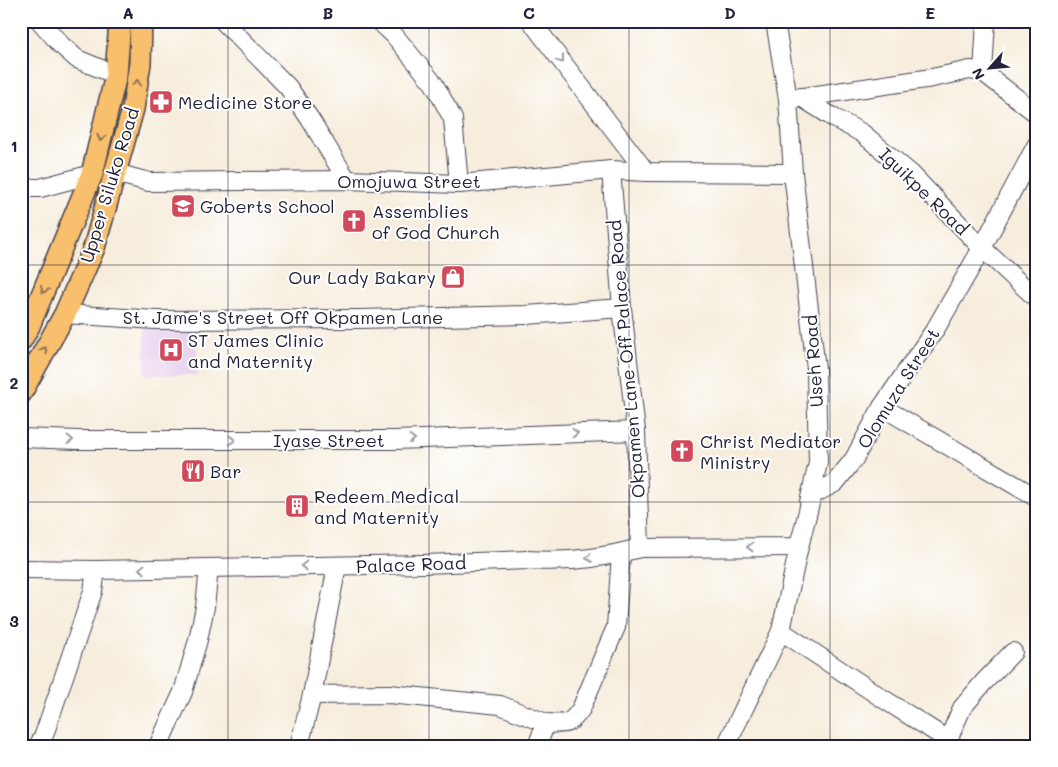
<svg xmlns="http://www.w3.org/2000/svg" width="1058" height="767" font-family="Mali,sans-serif">
<style>
.built{fill:#e8d2ee}
.lines{fill:none;stroke-linecap:round;stroke-linejoin:round}
.minor-casing{stroke:#424053;stroke-width:20}
.major-casing{stroke:#424053;stroke-width:24}
.minor{stroke:#fff;stroke-width:18}
.major{stroke:#f8bf6c;stroke-width:21}
.oneway{stroke:#9c9ca7}
.oneway2{stroke:#8d7054}
.grid{fill:none;stroke:#22223b;stroke-width:1;stroke-opacity:0.55}
.labels{text-anchor:middle;dominant-baseline:central;stroke-width:4;stroke-linejoin:round;paint-order:stroke}
.poi-label{font-size:18px;fill:#22223b;stroke:#fff;text-anchor:start}
.street-label{font-size:18px;fill:#22223b;stroke:#fff}
.neatline{fill:none;stroke:#22223b;stroke-width:2}
.grid-label{font-size:16px;text-anchor:middle;font-weight:bold;fill:#22223b}
</style>
<rect width="100%" height="100%" fill="#fff"/>
<filter id="ink" filterUnits="userSpaceOnUse"><feTurbulence type="fractalNoise" baseFrequency=".02" numOctaves="2"/><feDisplacementMap in="SourceGraphic" scale="10" xChannelSelector="R" yChannelSelector="G"/><feConvolveMatrix kernelMatrix="1 2 1 2 8 2 1 2 1" color-interpolation-filters="sRGB"/></filter>
<filter id="wash" filterUnits="userSpaceOnUse"><feTurbulence type="fractalNoise" baseFrequency=".0096" numOctaves="4" result="noise"/><feDisplacementMap in="SourceGraphic" scale="20" xChannelSelector="R" yChannelSelector="G"/><feGaussianBlur stdDeviation="1.12" result="paint"/><feColorMatrix in="noise" values="0 0 0 0 0 0 0 0 0 0 0 0 0 0 0 0 0 1.4 0 .05"/><feComposite in="paint" operator="in"/></filter>
<g filter="url(#wash)">
<rect width="100%" height="100%" fill="#f6eddc"/>
<rect class="built" x="145" y="326" width="52" height="49"/>
</g>
<g filter="url(#ink)">
<g class="lines">
<defs>
<g id="minor">
<polyline points="40,21 61,45 77,59 116,75"/>
<polyline points="223,21 288,87 310,119 347,180"/>
<polyline points="379,21 394,35 434,84 453,119 459,184"/>
<polyline points="531,21 646,172"/>
<polyline points="775,21 788,99 793,173 816,369 818,463 809,502"/>
<polyline points="983,72 986,21"/>
<polyline points="801,97 834,118 862,133 911,174 982,248 1037,299"/>
<polyline points="797,98 932,78 970,70 983,72 1037,114"/>
<polyline points="611,170 622,308 636,431 640,548"/>
<polyline points="115,173 149,182 347,180 459,184 611,170 646,172 793,173"/>
<polyline points="21,188 40,188 92,174"/>
<polyline points="65,314 156,320 359,319 526,315 622,308"/>
<polyline points="882,407 1037,498"/>
<polyline points="21,438 78,440 395,440 636,431"/>
<path d="M21,569l75,1 327,-6 104,-4c38,3 76,-2 113,-12l159,-1 13,-52 23,-12 19,-24 28,-52 54,-79 46,-80 55,-104"/>
<polyline points="781,631 882,698 948,740 954,746"/>
<polyline points="312,695 389,694 500,705 546,723 537,746"/>
<path d="M546,723c20,1 23,3 35,-14l35,-82 5,-74"/>
<polyline points="948,740 962,708 983,683 1013,652"/>
<polyline points="38,746 44,735 93,591 96,570"/>
<polyline points="158,746 183,692 198,640 205,607 209,568"/>
<polyline points="299,746 312,695 337,566"/>
<polyline points="726,746 781,631 801,537"/>
</g>
<g id="major">
<polyline points="21,340 29,326 92,174 116,75 120,21"/>
<polyline points="21,393 65,314 94,248 133,109 140,63 141,21"/>
</g>
</defs>
<use href="#minor" class="minor-casing"/>
<use href="#major" class="major-casing"/>
<use href="#minor" class="minor"/>
<use href="#major" class="major"/>
</g>
<defs><path id="oneway-chevron" d="M-2-3.5L2.5 0L-2 3.5" fill="none" stroke-width="1.6" stroke-linecap="round" stroke-linejoin="round" transform="scale(1.25)"/></defs>
<g class="oneway">
<use href="#oneway-chevron" transform="translate(561 60) rotate(53)"/>
<use href="#oneway-chevron" transform="translate(575 433) rotate(-2)"/>
<use href="#oneway-chevron" transform="translate(412 439) rotate(-2)"/>
<use href="#oneway-chevron" transform="translate(70 440) rotate(2)"/>
<use href="#oneway-chevron" transform="translate(232 440)"/>
<use href="#oneway-chevron" transform="translate(750 547) rotate(180)"/>
<use href="#oneway-chevron" transform="translate(589 558) rotate(171)"/>
<use href="#oneway-chevron" transform="translate(304 566) rotate(179)"/>
<use href="#oneway-chevron" transform="translate(142 569) rotate(179)"/>
</g>
<g class="oneway2">
<use href="#oneway-chevron" transform="translate(137 83) rotate(-82)"/>
<use href="#oneway-chevron" transform="translate(101 138) rotate(103)"/>
<use href="#oneway-chevron" transform="translate(44 290) rotate(113)"/>
<use href="#oneway-chevron" transform="translate(44 350) rotate(-61)"/>
</g>
</g>
<path class="grid" d="M228,21v725M429,21v725M629,21v725M830,21v725M21,265h1016M21,502h1016"/>
<defs>
<symbol id="pharmacy-square" viewBox="-11 -11 22 22"><rect x="-9" y="-9" width="18" height="18" rx="4" fill="#d1495b" stroke="#fff"/><path d="M-2-6h4v4h4v4h-4v4h-4v-4h-4v-4h4Z" fill="#fff"/></symbol>
<symbol id="school-square" viewBox="-11 -11 22 22"><rect x="-9" y="-9" width="18" height="18" rx="4" fill="#d1495b" stroke="#fff"/><path d="M0-5L7-2L0 1L-7-2ZM-4 1L0 2.5L4 1V4Q0 6-4 4Z" fill="#fff"/></symbol>
<symbol id="church-square" viewBox="-11 -11 22 22"><rect x="-9" y="-9" width="18" height="18" rx="4" fill="#d1495b" stroke="#fff"/><path d="M-1.2-6h2.4v3.5h3.3v2.4h-3.3V6h-2.4V-.1h-3.3v-2.4h3.3Z" fill="#fff"/></symbol>
<symbol id="shop-square" viewBox="-11 -11 22 22"><rect x="-9" y="-9" width="18" height="18" rx="4" fill="#d1495b" stroke="#fff"/><path d="M-5-2.5h2.3a2.7 3.5 0 0 1 5.4 0H5L5.5 6h-11ZM-1.5-2.5h3a1.5 2.3 0 0 0-3 0Z" fill="#fff"/></symbol>
<symbol id="hospital-square" viewBox="-11 -11 22 22"><rect x="-9" y="-9" width="18" height="18" rx="4" fill="#d1495b" stroke="#fff"/><path d="M-5-5h3v3.5h4V-5h3V5h-3V1.5h-4V5h-3Z" fill="#fff"/></symbol>
<symbol id="restaurant-square" viewBox="-11 -11 22 22"><rect x="-9" y="-9" width="18" height="18" rx="4" fill="#d1495b" stroke="#fff"/><path d="M-5-6h1v4h1v-4h1v4h1v-4h1v5L-1.5 .5V6h-2V.5L-5-1ZM5-6V6H3V1.5H1.5Q1.5-4 5-6Z" fill="#fff"/></symbol>
<symbol id="building-square" viewBox="-11 -11 22 22"><rect x="-9" y="-9" width="18" height="18" rx="4" fill="#d1495b" stroke="#fff"/><path d="M-4-6H4V6H1V3H-1V6H-4ZM-2.5-4.3h1.7v1.8h-1.7ZM.8-4.3h1.7v1.8H.8ZM-2.5-1h1.7V.8h-1.7ZM.8-1h1.7V.8H.8Z" fill="#fff"/></symbol>
</defs>
<g fill-rule="evenodd">
<use href="#pharmacy-square" x="147" y="88" width="28" height="28"/>
<use href="#school-square" x="169" y="192" width="28" height="28"/>
<use href="#church-square" x="340" y="207" width="28" height="28"/>
<use href="#shop-square" x="439" y="263" width="28" height="28"/>
<use href="#hospital-square" x="157" y="336" width="28" height="28"/>
<use href="#church-square" x="668" y="437" width="28" height="28"/>
<use href="#restaurant-square" x="179" y="457" width="28" height="28"/>
<use href="#building-square" x="283" y="492" width="28" height="28"/>
</g>
<g class="labels">
<g class="poi-label">
<text x="178" y="102">Medicine Store</text>
<text x="200" y="206">Goberts School</text>
<text x="372" y="211">Assemblies<tspan x="372" dy="21">of God Church</tspan></text>
<text x="436" y="277" text-anchor="end">Our Lady Bakary</text>
<text x="188" y="340">ST James Clinic<tspan x="188" dy="21">and Maternity</tspan></text>
<text x="700" y="441">Christ Mediator<tspan x="700" dy="21">Ministry</tspan></text>
<text x="210" y="471">Bar</text>
<text x="314" y="496">Redeem Medical<tspan x="314" dy="21">and Maternity</tspan></text>
</g>
<g class="street-label">
<text x="409" y="181">Omojuwa Street</text>
<text transform="translate(109 185) rotate(-73)">Upper Siluko Road</text>
<text transform="translate(924 191) rotate(44)">Iguikpe Road</text>
<text x="283" y="317">St. Jame's Street Off Okpamen Lane</text>
<text transform="translate(626 359) rotate(-95)">Okpamen Lane Off Palace Road</text>
<text transform="translate(813 361) rotate(-94)">Useh Road</text>
<text transform="translate(898 388) rotate(-58)">Olomuza Street</text>
<text x="329" y="440">Iyase Street</text>
<text transform="translate(411 564) rotate(-2)">Palace Road</text>
</g>
</g>
<rect width="1058" height="767" fill="none" stroke="#fff" stroke-width="55"/>
<g transform="translate(990 68) rotate(243)" stroke="#ffffff" stroke-width="4" paint-order="stroke">
<path d="M0-4L9 19L0 12L-9 19Z" fill="#22223b"/>
<text y="-8" font-size="14" font-weight="bold" text-anchor="middle" fill="#22223b">N</text>
</g>
<rect x="28" y="28" width="1002" height="712" class="neatline"/>
<g class="grid-label">
<text x="128" y="19">A</text>
<text x="328" y="19">B</text>
<text x="529" y="19">C</text>
<text x="730" y="19">D</text>
<text x="930" y="19">E</text>
<text x="14" y="152">1</text>
<text x="14" y="389">2</text>
<text x="14" y="627">3</text>
</g>
</svg>
